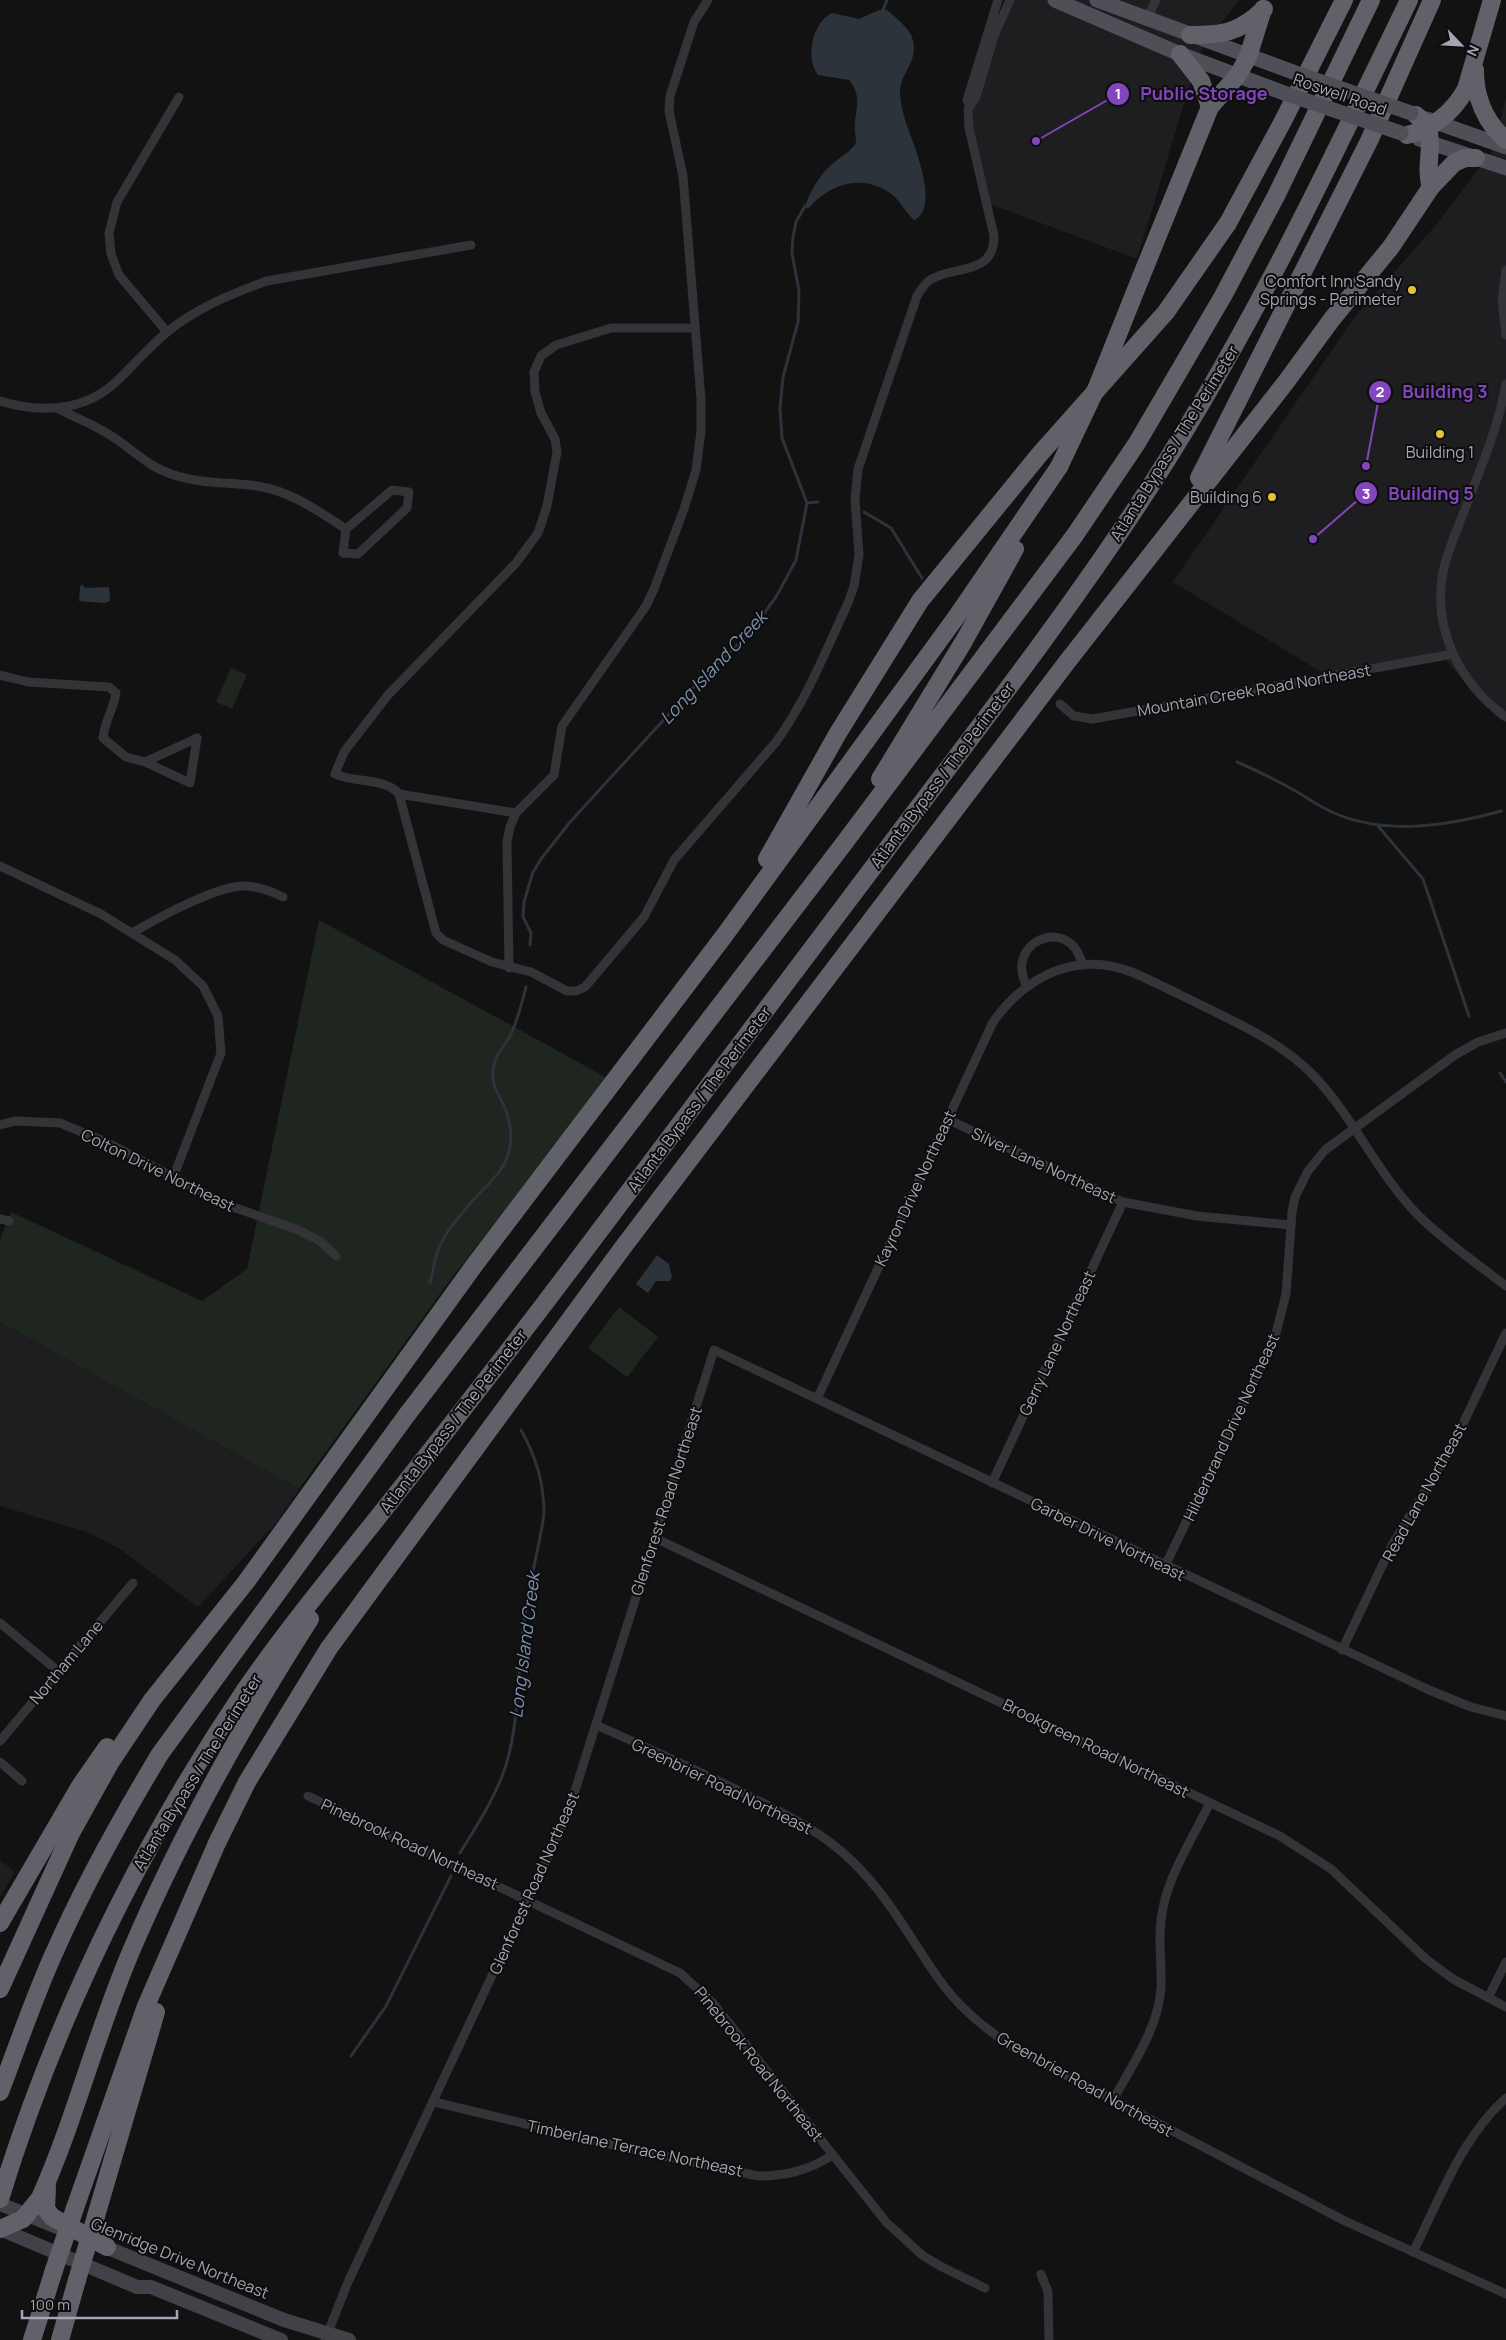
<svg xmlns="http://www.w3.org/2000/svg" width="1506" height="2340" font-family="Manrope,sans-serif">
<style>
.built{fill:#1e1e20}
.green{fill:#1f2620}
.water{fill:#2c333b}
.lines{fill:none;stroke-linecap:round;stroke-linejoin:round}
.stream{stroke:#2c333b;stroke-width:3}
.street{stroke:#333338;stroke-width:9}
.secondary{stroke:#414248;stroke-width:14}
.primary{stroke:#4f5057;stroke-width:15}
.highway{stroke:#606169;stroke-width:18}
.primary-bridge{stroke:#4f5057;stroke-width:15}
.highway-bridge{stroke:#606169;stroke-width:18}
.poi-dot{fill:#e6c137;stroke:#0d0d0e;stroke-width:2}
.labels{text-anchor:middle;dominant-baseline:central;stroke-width:4;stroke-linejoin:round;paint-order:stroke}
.street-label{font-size:16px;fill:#a4a7b3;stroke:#0d0d0e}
.poi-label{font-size:16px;fill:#a4a7b3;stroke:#0d0d0e;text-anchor:end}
.water-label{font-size:18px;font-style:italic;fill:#7d90ad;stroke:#0d0d0e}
.leader{fill:none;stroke:#8345bd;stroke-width:2}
.callout-dot{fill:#8345bd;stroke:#0d0d0e;stroke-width:2}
.mark-label{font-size:15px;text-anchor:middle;font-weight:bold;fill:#fff}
.callout-label{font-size:18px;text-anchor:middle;font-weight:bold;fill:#8345bd;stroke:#0d0d0e;stroke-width:4;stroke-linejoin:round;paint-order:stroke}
</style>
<rect width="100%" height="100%" fill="#121213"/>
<g class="built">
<polygon points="1008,0 1239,0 1202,49 1197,61 1137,259 982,201 966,105"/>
<polygon points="1506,98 1506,721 1498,718 1439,653 1336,681 1173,582 1356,315 1436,225 1491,153"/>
<polygon points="0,1322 299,1489 277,1522 198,1607 117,1547 87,1532 0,1506"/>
<polygon points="0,1860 15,1872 0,1897"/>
</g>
<g class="green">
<polygon points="231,668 247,675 232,709 216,702"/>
<polygon points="319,920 609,1079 453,1276 299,1489 0,1322 0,1240 11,1212 202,1301 247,1269"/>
<polygon points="619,1307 658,1337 627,1377 588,1348"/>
</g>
<g class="water">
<path d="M879,10h8c9,8 24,19 26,31 4,16 -6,27 -11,40 -5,11 1,30 4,42 6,18 36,85 8,97 -9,-8 -14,-20 -24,-27 -27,-20 -62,-9 -82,16l-3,-3c5,-14 14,-30 25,-40 9,-9 19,-12 26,-23 0,-7 -2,-14 -1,-21 2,-16 6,-28 -6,-42l-31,-5c-13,-17 -6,-52 14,-62l27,6z"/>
<polygon points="82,584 85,588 109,587 110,601 105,603 79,601 80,587"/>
<polygon points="657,1255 669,1264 672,1277 670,1281 656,1281 648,1293 636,1284"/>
</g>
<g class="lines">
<g class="stream">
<polyline points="883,10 887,0"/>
<polyline points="807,503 818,502"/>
<polyline points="864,512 891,528 922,578"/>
<path d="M1237,762c19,8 37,17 55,27 13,7 26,17 40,23 52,24 115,14 169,-1"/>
<polyline points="1378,826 1423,879 1469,1016"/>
<polyline points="530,945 531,933 523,917 524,902 533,872 541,859 570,822 703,677 748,635 776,597 796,560 807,503 782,438 780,408 783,377 798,322 799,291 792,253 793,237 796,222 805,206"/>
<polyline points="1500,1073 1506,1082"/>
<path d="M430,1283c3,-10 4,-21 7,-30 7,-21 25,-40 39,-56 12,-14 26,-23 32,-42 5,-15 3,-34 -4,-49 -4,-9 -10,-16 -11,-27 -2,-22 10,-29 18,-45 7,-15 11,-31 15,-47"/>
<path d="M460,1853c17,-28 36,-56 46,-88 14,-46 11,-95 18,-143 4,-36 15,-72 20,-108 0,-32 -8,-57 -23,-84"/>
<polyline points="351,2056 386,2006 451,1876"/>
</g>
<g class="street">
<polyline points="1147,19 1156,0"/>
<polyline points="969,104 967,100 998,0"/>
<polyline points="1506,270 1502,300 1506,335"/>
<polyline points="167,332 119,275 111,254 109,233 117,202 179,97"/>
<path d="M1506,384c-8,45 -27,88 -43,130 -7,19 -16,38 -20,58 -11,57 17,112 63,145"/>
<path d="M0,401c41,12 84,11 117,-20 17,-16 31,-33 49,-48 30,-25 65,-39 101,-52l204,-36"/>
<path d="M59,409c17,9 35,16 51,26 21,13 37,31 61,39 28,10 57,8 86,12 34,5 61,25 89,43l46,-39 17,2 -2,16 -49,46 -15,-1 3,-24"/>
<path d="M0,675l28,7 81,5 7,6c-3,17 -11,27 -13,45l23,19 19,5 52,-24"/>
<polyline points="1060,704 1074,716 1093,719 1453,654"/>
<polyline points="145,762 190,783 197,738"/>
<path d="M399,794l37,139 7,7 49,22 39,10 36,19h9l9,-4 59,-70 30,-57 102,-118c31,-43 50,-92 72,-139l6,-17 5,-31 -4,-56 3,-30 59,-173c5,-8 10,-16 19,-19 25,-11 58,-4 58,-41l-25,-108 -1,-19 8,-12 18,-61 16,-36"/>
<path d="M516,813l-117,-19c-12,-16 -45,-11 -64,-20l9,-22 44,-57 128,-132 22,-30 9,-27 10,-54 -2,-13 -14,-26 -6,-21 -1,-20 7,-16 15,-11 55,-17h84"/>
<polyline points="0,866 101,914 175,960 203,986 218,1016 221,1053 173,1178"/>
<path d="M132,933c24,-14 87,-49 114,-47 14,1 25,5 37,11"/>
<polyline points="509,968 507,842 510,827 516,813 554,775 562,726 646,606 654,589 684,509 696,470 701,431 701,399 683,176 669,111 670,96 694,22 708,0"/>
<path d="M1026,986c-2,-7 -6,-16 -4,-23 4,-23 32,-34 49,-19 7,5 9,14 12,21"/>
<polyline points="947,1119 1123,1202 1197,1216 1291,1225"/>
<polyline points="0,1125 15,1121 60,1123 108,1143 227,1205 296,1229 320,1241 336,1256"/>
<polyline points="0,1219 9,1221"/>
<path d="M817,1399l176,-377c34,-47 84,-72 141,-49 23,10 46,22 69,33 39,19 80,38 111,70 40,42 63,97 104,139 26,26 58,48 88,71"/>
<polyline points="992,1483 1123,1202"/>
<polyline points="655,1538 1280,1836 1331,1869 1426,1959 1453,1979 1506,2007"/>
<polyline points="1165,1566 1275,1337 1286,1294 1292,1212 1295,1197 1308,1171 1325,1150 1455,1055 1478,1042 1506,1033"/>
<polyline points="0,1623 58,1671"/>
<polyline points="1342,1650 1392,1545 1452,1447 1506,1333"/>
<path d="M596,1725c52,23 104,46 155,72 36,18 73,36 102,65 35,34 57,76 85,116 20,29 48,52 78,71l329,172 161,73"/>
<polyline points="0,1741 133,1583"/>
<polyline points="0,1762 22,1781"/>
<polyline points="308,1796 680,1973 713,2003 886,2222 922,2255 940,2266 985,2288"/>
<polyline points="1488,1998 1506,1962"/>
<path d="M1113,2100c19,-35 45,-71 48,-112 1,-27 -4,-53 2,-80 6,-33 32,-75 47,-105"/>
<path d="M434,2102l192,46 132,28c29,0 51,-6 75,-21"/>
<path d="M1413,2252c27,-53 48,-114 93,-154"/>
<polyline points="1041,2274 1048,2292 1049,2340"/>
<polyline points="325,2340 348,2282 567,1816 714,1350 1429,1690 1471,1707 1506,1716"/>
</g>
<g class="secondary">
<polyline points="0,2204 62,2229"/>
<polyline points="0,2229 137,2287 151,2287 281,2340"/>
<polyline points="98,2244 284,2320 349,2340"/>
</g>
<g class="primary">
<polyline points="1055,0 1180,54 1284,93"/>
<polyline points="1097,0 1293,72"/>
<polyline points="1427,119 1506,147"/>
<polyline points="1419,139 1506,168"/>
</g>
<g class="highway">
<path d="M1190,35c33,0 49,-2 74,-26"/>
<polyline points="1180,54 1201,81 1210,107"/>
<path d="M1475,70c0,27 10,52 31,70"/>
<path d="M1416,115c26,19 6,46 15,72"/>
<path d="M1407,135c25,-5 47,-24 59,-46l26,-89"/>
<polyline points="1141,277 1210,107 1238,75 1248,57 1263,9"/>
<polyline points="1199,478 1369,141 1432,0"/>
<polyline points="880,779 964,641 1015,549"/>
<polyline points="767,859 838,733 920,601 1039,455 1166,312 1228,223 1283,121 1344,0"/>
<polyline points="0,1923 80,1786 107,1747"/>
<polyline points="0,1989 71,1833 110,1763 152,1700 246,1582 473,1267 724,936 957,616 1059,467"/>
<path d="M0,2092c18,-47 34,-95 55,-141 30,-68 67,-134 105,-197l246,-338 436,-570 233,-311 62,-92 86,-147 53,-100 95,-196"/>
<polyline points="47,2187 46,2209 52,2217 107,2247"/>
<path d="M0,2199c56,-182 139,-351 245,-509 45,-65 96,-126 145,-188 63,-79 125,-159 186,-240 106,-140 211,-281 317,-421 82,-109 166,-217 241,-330 108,-162 191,-337 275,-511"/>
<polyline points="75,2208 146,2006 217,1843 247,1782 329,1648 621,1250 1067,662 1286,382 1332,319 1391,247 1431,187 1454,163 1465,158 1476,158"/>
<polyline points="96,2216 156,2012"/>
<path d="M0,2229l23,-10 17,-21c36,-81 57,-168 92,-249 49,-115 111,-225 178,-330"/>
<polyline points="32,2340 54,2270"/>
<polyline points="60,2340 77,2280"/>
</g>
<g class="primary-bridge">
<polyline points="1293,72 1411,113"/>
<polyline points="1284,93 1401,133"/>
</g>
<g class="highway-bridge">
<polyline points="1059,467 1097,387 1141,277"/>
<polyline points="54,2270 75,2208"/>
<polyline points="77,2280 96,2216"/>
</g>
</g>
<g class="poi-dot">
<circle cx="1412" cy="290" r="5"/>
<circle cx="1440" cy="434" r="5"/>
<circle cx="1272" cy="497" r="5"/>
</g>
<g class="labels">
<g class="street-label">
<text transform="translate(1340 94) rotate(19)">Roswell Road</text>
<text transform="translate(1174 443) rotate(-58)">Atlanta Bypass / The Perimeter</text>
<text transform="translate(1254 690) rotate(-10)">Mountain Creek Road Northeast</text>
<text transform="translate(942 775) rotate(-53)">Atlanta Bypass / The Perimeter</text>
<text transform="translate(699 1099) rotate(-53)">Atlanta Bypass / The Perimeter</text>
<text transform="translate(1044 1165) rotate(25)">Silver Lane Northeast</text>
<text transform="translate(158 1170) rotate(26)">Colton Drive Northeast</text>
<text transform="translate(915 1188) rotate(-65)">Kayron Drive Northeast</text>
<text transform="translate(1057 1343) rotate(-65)">Gerry Lane Northeast</text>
<text transform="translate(453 1421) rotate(-52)">Atlanta Bypass / The Perimeter</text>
<text transform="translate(1231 1427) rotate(-65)">Hilderbrand Drive Northeast</text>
<text transform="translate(1424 1492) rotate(-61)">Read Lane Northeast</text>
<text transform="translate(666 1501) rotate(-72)">Glenforest Road Northeast</text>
<text transform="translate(1108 1539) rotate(26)">Garber Drive Northeast</text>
<text transform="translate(66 1662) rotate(-50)">Northam Lane</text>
<text transform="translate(1096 1748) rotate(26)">Brookgreen Road Northeast</text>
<text transform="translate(197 1772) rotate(-58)">Atlanta Bypass / The Perimeter</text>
<text transform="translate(722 1786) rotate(26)">Greenbrier Road Northeast</text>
<text transform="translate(410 1844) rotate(25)">Pinebrook Road Northeast</text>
<text transform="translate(534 1883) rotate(-66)">Glenforest Road Northeast</text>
<text transform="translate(759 2064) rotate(51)">Pinebrook Road Northeast</text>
<text transform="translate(1085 2084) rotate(29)">Greenbrier Road Northeast</text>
<text transform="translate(635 2148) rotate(12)">Timberlane Terrace Northeast</text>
<text transform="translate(180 2258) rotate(22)">Glenridge Drive Northeast</text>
</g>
<g class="poi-label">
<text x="1402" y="281">Comfort Inn Sandy<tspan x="1402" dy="18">Springs - Perimeter</tspan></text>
<text x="1440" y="452" text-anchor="middle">Building 1</text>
<text x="1262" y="497">Building 6</text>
</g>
<g class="water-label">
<text transform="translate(713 667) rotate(-47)">Long Island Creek</text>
<text transform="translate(524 1645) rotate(-83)">Long Island Creek</text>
</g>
</g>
<path class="leader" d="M1036 141L1118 94M1366 466L1380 392M1313 539L1366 493"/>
<g class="callout-dot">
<circle cx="1036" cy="141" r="5"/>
<circle cx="1366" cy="466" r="5"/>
<circle cx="1313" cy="539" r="5"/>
<circle cx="1118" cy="94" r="12"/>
<circle cx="1380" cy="392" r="12"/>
<circle cx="1366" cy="493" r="12"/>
</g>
<g class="mark-label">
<text x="1118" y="99">1</text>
<text x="1380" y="397">2</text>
<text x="1366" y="499">3</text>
</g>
<g class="callout-label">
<text x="1204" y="100">Public Storage</text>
<text x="1445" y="398">Building 3</text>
<text x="1431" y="500">Building 5</text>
</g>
<g transform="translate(1461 45) rotate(115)" stroke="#0d0d0e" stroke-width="4" paint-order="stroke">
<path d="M0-4L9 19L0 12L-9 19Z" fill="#a4a7b3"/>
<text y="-8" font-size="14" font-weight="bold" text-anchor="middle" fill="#a4a7b3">N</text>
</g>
<path d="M22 2310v8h155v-8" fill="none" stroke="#a4a7b3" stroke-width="2.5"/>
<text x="30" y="2310" font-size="15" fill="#a4a7b3" stroke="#0d0d0e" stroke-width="4" paint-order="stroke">100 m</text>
</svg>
